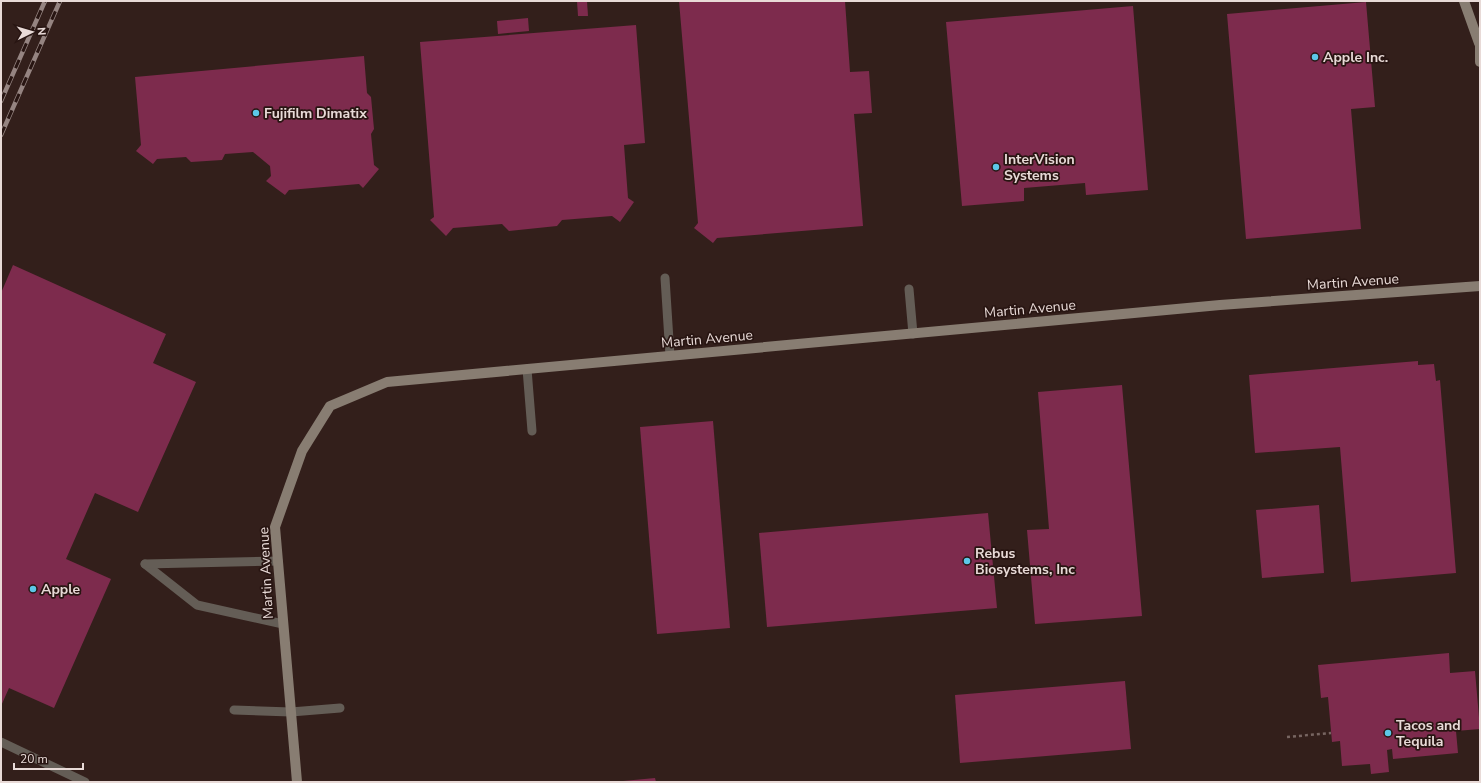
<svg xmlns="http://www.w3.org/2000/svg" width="1481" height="783" font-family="'Nunito Sans',sans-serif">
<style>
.building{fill:#7d2b4d}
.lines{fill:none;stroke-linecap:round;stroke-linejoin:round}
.path{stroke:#776561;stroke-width:2.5;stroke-dasharray:3 3;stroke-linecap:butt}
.lane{stroke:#645d56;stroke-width:9}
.secondary{stroke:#887d72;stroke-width:10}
.rail-casing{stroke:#958481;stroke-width:4.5}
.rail{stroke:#281512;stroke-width:3;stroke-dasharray:9;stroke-linecap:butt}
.poi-dot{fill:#5cc7e8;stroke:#281512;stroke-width:1.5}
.labels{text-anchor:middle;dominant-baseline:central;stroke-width:3.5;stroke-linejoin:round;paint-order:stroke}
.poi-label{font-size:14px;font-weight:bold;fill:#e8dad7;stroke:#281512;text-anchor:start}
.street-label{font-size:14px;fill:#e8dad7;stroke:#281512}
</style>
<rect width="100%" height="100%" fill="#331f1b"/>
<g class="building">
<polygon points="577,1 587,1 588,16 578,16"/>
<polygon points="679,1 845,1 850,72 869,71 872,113 854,114 863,226 717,238 713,243 694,228 698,223"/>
<polygon points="1366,2 1375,107 1351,109 1361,229 1246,239 1227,14"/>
<polygon points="1133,6 1148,190 1086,195 1085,183 1024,188 1024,201 962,206 946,22"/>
<polygon points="528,18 529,31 498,34 497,21"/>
<polygon points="636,25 645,143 624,145 628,198 634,202 620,222 612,216 562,220 557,226 509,231 502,224 453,228 446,236 430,220 434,217 420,42"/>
<polygon points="364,56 367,93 371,97 374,129 371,134 374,165 379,169 363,188 359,184 289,190 285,195 266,181 271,176 270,166 253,152 225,154 222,160 191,162 186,157 157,159 153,164 136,151 141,145 135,77"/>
<polygon points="13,265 166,334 153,363 196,382 138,512 95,493 66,559 111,579 54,708 9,688 1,706 1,293"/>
<polygon points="1418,361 1418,365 1434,364 1436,381 1440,380 1456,573 1351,582 1340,447 1255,453 1249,375"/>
<polygon points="1122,385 1142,616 1035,624 1027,530 1049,529 1038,392"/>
<polygon points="713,421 730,628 657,634 640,427"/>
<polygon points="1319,505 1324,573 1262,578 1256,510"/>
<polygon points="988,513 997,608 767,627 759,533"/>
<polygon points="1449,653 1450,673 1475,671 1480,729 1456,731 1458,753 1393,759 1392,749 1387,750 1389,772 1371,774 1370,764 1342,766 1340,741 1332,742 1328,697 1321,698 1318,665"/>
<polygon points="1125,681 1131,749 960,763 955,695"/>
<polygon points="655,778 656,782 623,782 623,781"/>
</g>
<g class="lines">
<polyline class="path" points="1287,737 1331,733"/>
<g class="lane">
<polyline points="665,278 670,356"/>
<polyline points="909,289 913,334"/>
<polyline points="527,369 532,431"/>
<polyline points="145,564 197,605 283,624"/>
<polyline points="145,564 278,561"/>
<polyline points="234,710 291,712 340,708"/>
<polyline points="1,742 85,782"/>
</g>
<g class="secondary">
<polyline points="1464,1 1479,43"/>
<polyline points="1480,37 1480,62"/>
<polyline points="297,782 275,527 302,451 330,406 387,382 1220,305 1480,286"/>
</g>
<defs>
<g id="rail">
<polyline points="1,101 45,1"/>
<polyline points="1,135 60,1"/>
</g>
</defs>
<use href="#rail" class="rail-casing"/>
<use href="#rail" class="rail"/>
</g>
<g class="poi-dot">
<circle cx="1315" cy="57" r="4"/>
<circle cx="256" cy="113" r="4"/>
<circle cx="996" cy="167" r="4"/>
<circle cx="967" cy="561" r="4"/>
<circle cx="33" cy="589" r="4"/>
<circle cx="1388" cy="733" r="4"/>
</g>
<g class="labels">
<g class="poi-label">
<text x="1323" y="57">Apple Inc.</text>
<text x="264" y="113">Fujifilm Dimatix</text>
<text x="1004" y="159">InterVision<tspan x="1004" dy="16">Systems</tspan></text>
<text x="975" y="553">Rebus<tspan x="975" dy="16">Biosystems, Inc</tspan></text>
<text x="41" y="589">Apple</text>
<text x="1396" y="725">Tacos and<tspan x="1396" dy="16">Tequila</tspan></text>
</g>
<g class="street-label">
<text transform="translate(1353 282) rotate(-4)">Martin Avenue</text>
<text transform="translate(1030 309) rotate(-5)">Martin Avenue</text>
<text transform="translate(707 339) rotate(-5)">Martin Avenue</text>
<text transform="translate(266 573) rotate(-93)">Martin Avenue</text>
</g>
</g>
<rect width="1481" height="783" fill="none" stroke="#e8dad7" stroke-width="4"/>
<g transform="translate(32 32) rotate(85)" stroke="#281512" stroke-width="3" paint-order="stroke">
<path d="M0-3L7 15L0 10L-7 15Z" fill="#e8dad7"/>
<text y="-6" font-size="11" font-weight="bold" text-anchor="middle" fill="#e8dad7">N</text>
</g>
<path d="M14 763v6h69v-6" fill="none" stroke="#e8dad7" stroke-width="2"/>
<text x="20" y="763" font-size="12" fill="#e8dad7" stroke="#281512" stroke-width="3" paint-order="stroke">20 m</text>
</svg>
